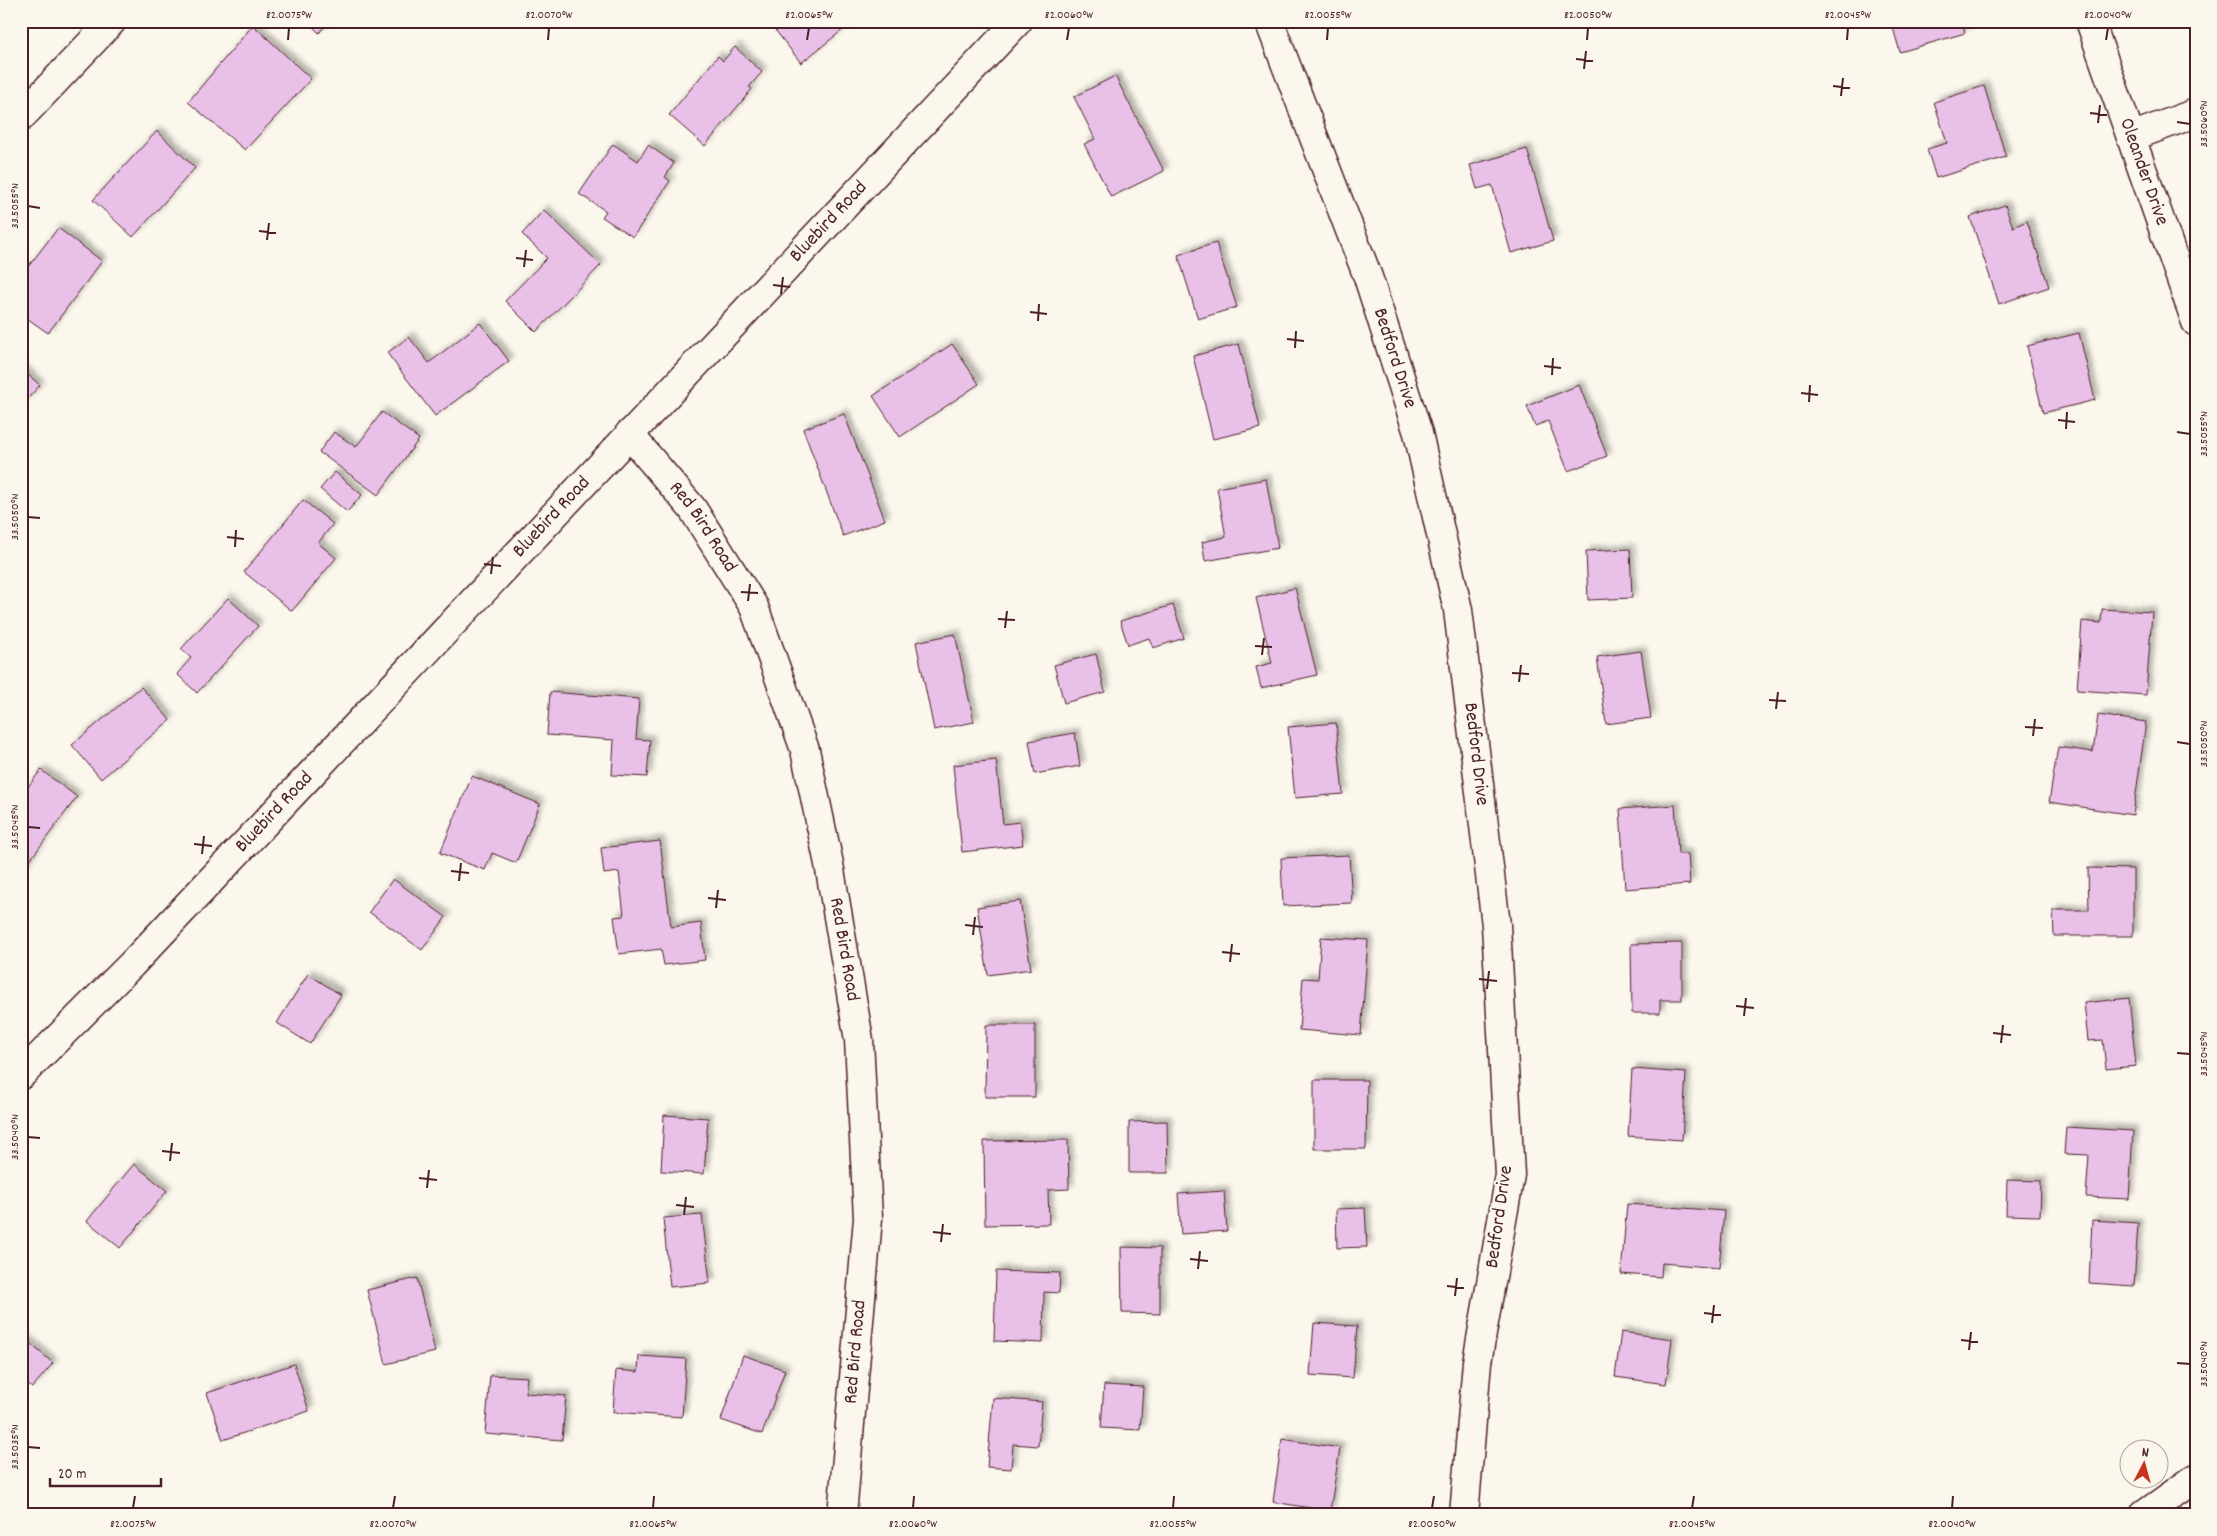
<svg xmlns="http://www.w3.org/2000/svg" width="2217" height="1536" font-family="Dekko,sans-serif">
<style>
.building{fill:#e9c1e8;stroke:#4a1f2b;filter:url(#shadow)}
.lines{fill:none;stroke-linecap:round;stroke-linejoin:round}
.minor-casing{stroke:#4a1f2b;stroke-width:31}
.minor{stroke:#fbf7ec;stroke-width:28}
.ticks{fill:none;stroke:#4a1f2b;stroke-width:2}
.labels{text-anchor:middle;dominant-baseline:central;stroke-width:4;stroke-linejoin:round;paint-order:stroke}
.street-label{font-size:20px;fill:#4a1f2b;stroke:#fbf7ec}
.neatline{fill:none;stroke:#4a1f2b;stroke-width:2}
.ticks-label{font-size:12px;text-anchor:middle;fill:#4a1f2b}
</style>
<defs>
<filter id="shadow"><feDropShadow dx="4.5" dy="-4.5" stdDeviation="2.5" flood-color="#0004"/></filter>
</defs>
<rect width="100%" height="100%" fill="#fbf7ec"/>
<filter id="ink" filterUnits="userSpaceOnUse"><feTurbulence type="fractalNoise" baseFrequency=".02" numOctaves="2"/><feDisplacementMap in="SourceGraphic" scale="10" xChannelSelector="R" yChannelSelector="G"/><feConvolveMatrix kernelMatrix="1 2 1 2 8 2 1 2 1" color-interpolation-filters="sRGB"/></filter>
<g filter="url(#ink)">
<g class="building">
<polygon points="307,21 330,21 319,33"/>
<polygon points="768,21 854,21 801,63"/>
<polygon points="1891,21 1961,21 1965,33 1900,52"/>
<polygon points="253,25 311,79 245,150 188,102"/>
<polygon points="735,47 762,72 749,87 752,89 705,146 669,115 718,56 723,61"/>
<polygon points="1115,76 1164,171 1111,197 1084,144 1095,139 1074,97"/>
<polygon points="1984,86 2006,157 1936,178 1927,149 1947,143 1934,102"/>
<polygon points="157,131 195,168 133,237 93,200"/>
<polygon points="613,144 638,161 648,145 674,163 665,177 670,181 633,237 602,217 606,211 579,194"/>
<polygon points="1527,149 1553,241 1511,253 1492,185 1477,189 1470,165"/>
<polygon points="2005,205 2013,227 2027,221 2049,287 1999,304 1970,217"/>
<polygon points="544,210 601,265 536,332 505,301 547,258 522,234"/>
<polygon points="58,228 102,261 48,333 21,314 21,276"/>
<polygon points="1216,243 1237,307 1198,319 1178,255"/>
<polygon points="480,323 509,361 435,416 387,353 409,337 429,363"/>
<polygon points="2079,333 2095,400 2043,413 2027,346"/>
<polygon points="952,344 979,384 900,437 873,396"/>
<polygon points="1239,344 1260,428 1213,439 1193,356"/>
<polygon points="21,369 40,385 21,406"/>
<polygon points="1579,385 1607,456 1568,471 1548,421 1535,426 1527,406"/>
<polygon points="382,412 419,439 378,495 319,452 334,432 356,447"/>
<polygon points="844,414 885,520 843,536 803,429"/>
<polygon points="335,472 362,495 347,512 320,489"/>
<polygon points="1266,479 1278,548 1205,561 1202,542 1226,537 1217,488"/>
<polygon points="303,500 333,524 318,543 336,558 292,611 244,572"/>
<polygon points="1630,549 1632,598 1588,600 1586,551"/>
<polygon points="1295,588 1317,675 1261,688 1256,667 1272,663 1256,598"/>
<polygon points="228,598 258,626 197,693 177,674 191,658 181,649"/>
<polygon points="1173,605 1184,638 1153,648 1149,638 1128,645 1120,621"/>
<polygon points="2102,609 2152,612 2146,695 2077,690 2082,621 2101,623"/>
<polygon points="955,634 974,722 934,730 916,642"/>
<polygon points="1641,651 1651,718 1606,724 1597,657"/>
<polygon points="1096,654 1105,692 1064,703 1054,665"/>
<polygon points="141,687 170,720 101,779 72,745"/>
<polygon points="550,692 639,699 636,739 650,740 647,777 612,775 614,740 547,735"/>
<polygon points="2098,715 2146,722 2133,815 2049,802 2058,747 2093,752"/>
<polygon points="1336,723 1343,794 1295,798 1288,727"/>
<polygon points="1075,733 1080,766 1035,774 1029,741"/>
<polygon points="996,760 1003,824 1020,822 1023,845 962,852 953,765"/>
<polygon points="41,770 77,797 21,872 21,796"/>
<polygon points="472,776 540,804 516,863 492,853 485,870 440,853"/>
<polygon points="1675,805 1678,854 1688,854 1690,884 1625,889 1620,809"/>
<polygon points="660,841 671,927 701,923 705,960 664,965 661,949 619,954 614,917 624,916 619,872 604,874 601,848"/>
<polygon points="1349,855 1352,903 1283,906 1281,858"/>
<polygon points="2088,868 2133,869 2133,936 2054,936 2053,910 2089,910"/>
<polygon points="393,879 446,917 422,950 369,912"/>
<polygon points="1020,901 1031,969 988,975 977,907"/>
<polygon points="1321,937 1368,940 1361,1035 1299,1030 1303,978 1318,979"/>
<polygon points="1682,943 1682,1000 1660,1000 1660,1013 1632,1013 1631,944"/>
<polygon points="308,974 341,995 310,1044 277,1023"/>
<polygon points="2129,998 2136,1066 2106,1069 2103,1040 2088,1041 2084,1003"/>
<polygon points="986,1025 1035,1025 1035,1097 985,1097"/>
<polygon points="1632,1069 1686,1073 1682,1140 1628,1136"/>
<polygon points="1314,1080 1367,1080 1366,1149 1314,1149"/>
<polygon points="664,1115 708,1118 704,1174 661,1171"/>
<polygon points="1167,1121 1168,1173 1129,1173 1129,1122"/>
<polygon points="2066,1127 2133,1131 2129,1199 2086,1197 2089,1155 2064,1154"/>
<polygon points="1068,1140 1069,1189 1048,1190 1049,1224 985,1225 984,1141"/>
<polygon points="134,1164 167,1191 120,1248 87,1221"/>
<polygon points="2007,1180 2041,1181 2040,1216 2006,1215"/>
<polygon points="1224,1191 1227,1231 1181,1234 1178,1194"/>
<polygon points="1627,1204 1724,1211 1719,1268 1662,1263 1661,1277 1621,1274"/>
<polygon points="1365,1208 1367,1247 1337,1248 1336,1209"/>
<polygon points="702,1215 710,1283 670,1287 663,1218"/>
<polygon points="2092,1220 2138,1223 2134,1286 2089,1283"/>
<polygon points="1121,1247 1160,1248 1160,1314 1122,1313"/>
<polygon points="996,1271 1060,1273 1059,1293 1044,1292 1043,1343 994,1341"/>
<polygon points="417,1278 435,1352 386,1364 367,1290"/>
<polygon points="1314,1323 1357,1326 1353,1378 1310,1375"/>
<polygon points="1621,1332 1672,1339 1666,1384 1615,1377"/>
<polygon points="21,1336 53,1363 32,1388 21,1379"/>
<polygon points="743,1355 785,1370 762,1434 721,1420"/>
<polygon points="639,1356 686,1359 682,1417 613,1412 616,1370 638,1372"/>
<polygon points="294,1364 309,1411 223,1440 207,1393"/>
<polygon points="490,1375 527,1377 525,1393 566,1396 562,1440 485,1434"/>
<polygon points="1104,1385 1143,1387 1140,1430 1101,1428"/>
<polygon points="993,1398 1042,1402 1038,1446 1013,1444 1011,1469 987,1467"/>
<polygon points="1282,1439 1340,1448 1330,1511 1273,1502"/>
</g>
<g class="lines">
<defs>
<g id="minor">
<path id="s1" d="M1269,21l99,256 50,156 40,177 38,315 14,250 -33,187 -13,153"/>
<path id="s2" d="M2090,21l106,301"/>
<polyline points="21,117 112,21"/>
<polyline points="2131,137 2196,113"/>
<path id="s3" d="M629,434l63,74 62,99 51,143 24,114 30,176 9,178 -26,297"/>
<path id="s4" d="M21,1075l111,-111 180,-191 706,-752"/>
<polyline points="2144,1515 2196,1478"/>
</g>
</defs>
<use href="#minor" class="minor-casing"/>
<use href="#minor" class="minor"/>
</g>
</g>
<path class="ticks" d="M288,40l1,-12M548,40l1,-12M807,40l2,-12M1067,40l2,-12M1327,40l1,-12M1587,40l1,-12M1847,40l1,-12M2106,40l2,-12M1576,59l17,2M1584,69l2,-18M1833,86l17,2M1841,96l2,-18M2090,113l17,2M2177,122l13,2M2098,123l2,-18M28,206l12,2M259,231l17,2M267,240l2,-17M516,258l17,2M524,267l2,-17M773,285l17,2M781,294l2,-17M1030,312l17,2M1038,321l1,-17M1287,339l17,2M1295,348l1,-17M1544,366l17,2M1552,375l1,-17M1801,393l17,2M1809,402l1,-17M2058,420l17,2M2066,429l1,-17M2177,432l13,2M28,517l12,1M227,537l17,2M235,547l1,-17M484,564l17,2M491,574l2,-17M741,592l17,1M748,601l2,-17M998,619l17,1M1005,628l2,-17M1255,646l17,1M1262,655l2,-17M1512,673l17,1M1519,682l2,-17M1769,700l17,1M1776,709l2,-17M2025,727l18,1M2033,736l2,-17M2177,742l13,2M28,827l12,1M194,844l18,2M202,854l2,-18M451,871l18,2M459,881l2,-18M708,898l18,2M716,908l2,-18M965,925l18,2M973,935l2,-18M1222,952l18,2M1230,962l2,-18M1479,979l18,2M1487,989l2,-18M1736,1006l18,2M1744,1016l2,-18M1993,1033l18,2M2001,1043l2,-18M2177,1053l13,1M28,1137l12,1M162,1151l18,2M170,1161l2,-18M419,1178l18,2M427,1188l2,-18M676,1205l18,2M684,1215l2,-18M933,1232l18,2M941,1242l2,-18M1190,1259l18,2M1198,1269l2,-18M1447,1286l17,2M1455,1296l2,-18M1704,1313l17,2M1712,1323l2,-18M1961,1340l17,2M1969,1350l2,-18M2177,1363l13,1M28,1447l12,1M133,1508l2,-12M393,1508l2,-12M653,1508l1,-12M913,1508l1,-12M1173,1508l1,-12M1432,1508l2,-12M1692,1508l2,-12M1952,1508l1,-12"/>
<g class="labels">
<g class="street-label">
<text stroke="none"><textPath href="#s2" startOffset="160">Oleander Drive</textPath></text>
<text stroke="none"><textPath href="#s4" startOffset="1175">Bluebird Road</textPath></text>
<text stroke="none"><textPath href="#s1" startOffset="360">Bedford Drive</textPath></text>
<text stroke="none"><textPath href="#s4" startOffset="770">Bluebird Road</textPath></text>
<text stroke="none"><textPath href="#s3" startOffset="119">Red Bird Road</textPath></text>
<text stroke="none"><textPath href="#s1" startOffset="765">Bedford Drive</textPath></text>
<text stroke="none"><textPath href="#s4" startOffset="365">Bluebird Road</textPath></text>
<text stroke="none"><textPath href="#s3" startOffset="569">Red Bird Road</textPath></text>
<text transform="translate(1500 1217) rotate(-82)">Bedford Drive</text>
<text transform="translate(856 1352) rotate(-85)">Red Bird Road</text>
</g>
</g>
<rect width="2217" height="1536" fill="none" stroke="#fbf7ec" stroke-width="55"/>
<g transform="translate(2144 1464) rotate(6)"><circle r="24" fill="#fbf7ec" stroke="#b4a19f"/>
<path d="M0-4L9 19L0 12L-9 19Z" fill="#c8321e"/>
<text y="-8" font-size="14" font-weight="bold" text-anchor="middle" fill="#4a1f2b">N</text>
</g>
<path d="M50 1478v8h111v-8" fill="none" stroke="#4a1f2b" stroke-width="2.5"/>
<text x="58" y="1478" font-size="15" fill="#4a1f2b" stroke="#fbf7ec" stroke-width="4" paint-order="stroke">20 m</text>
<rect x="28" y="28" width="2162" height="1480" class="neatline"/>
<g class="ticks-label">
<text x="289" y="18">82.0075°W</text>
<text x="549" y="18">82.0070°W</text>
<text x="809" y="18">82.0065°W</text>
<text x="1069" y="18">82.0060°W</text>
<text x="1328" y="18">82.0055°W</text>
<text x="1588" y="18">82.0050°W</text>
<text x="1848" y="18">82.0045°W</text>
<text x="2108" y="18">82.0040°W</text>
<text transform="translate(2203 124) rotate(-90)" y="4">33.5060°N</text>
<text transform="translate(14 206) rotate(-90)" y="4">33.5055°N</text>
<text transform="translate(2203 434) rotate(-90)" y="4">33.5055°N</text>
<text transform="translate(14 517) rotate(-90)" y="4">33.5050°N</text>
<text transform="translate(2203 744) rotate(-90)" y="4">33.5050°N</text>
<text transform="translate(14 827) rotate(-90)" y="4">33.5045°N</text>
<text transform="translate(2203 1054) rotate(-90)" y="4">33.5045°N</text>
<text transform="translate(14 1137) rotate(-90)" y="4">33.5040°N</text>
<text transform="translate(2203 1364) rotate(-90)" y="4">33.5040°N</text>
<text transform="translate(14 1447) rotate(-90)" y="4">33.5035°N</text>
<text x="133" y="1527">82.0075°W</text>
<text x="393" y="1527">82.0070°W</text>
<text x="653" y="1527">82.0065°W</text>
<text x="913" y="1527">82.0060°W</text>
<text x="1173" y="1527">82.0055°W</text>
<text x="1432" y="1527">82.0050°W</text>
<text x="1692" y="1527">82.0045°W</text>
<text x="1952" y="1527">82.0040°W</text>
</g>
</svg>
